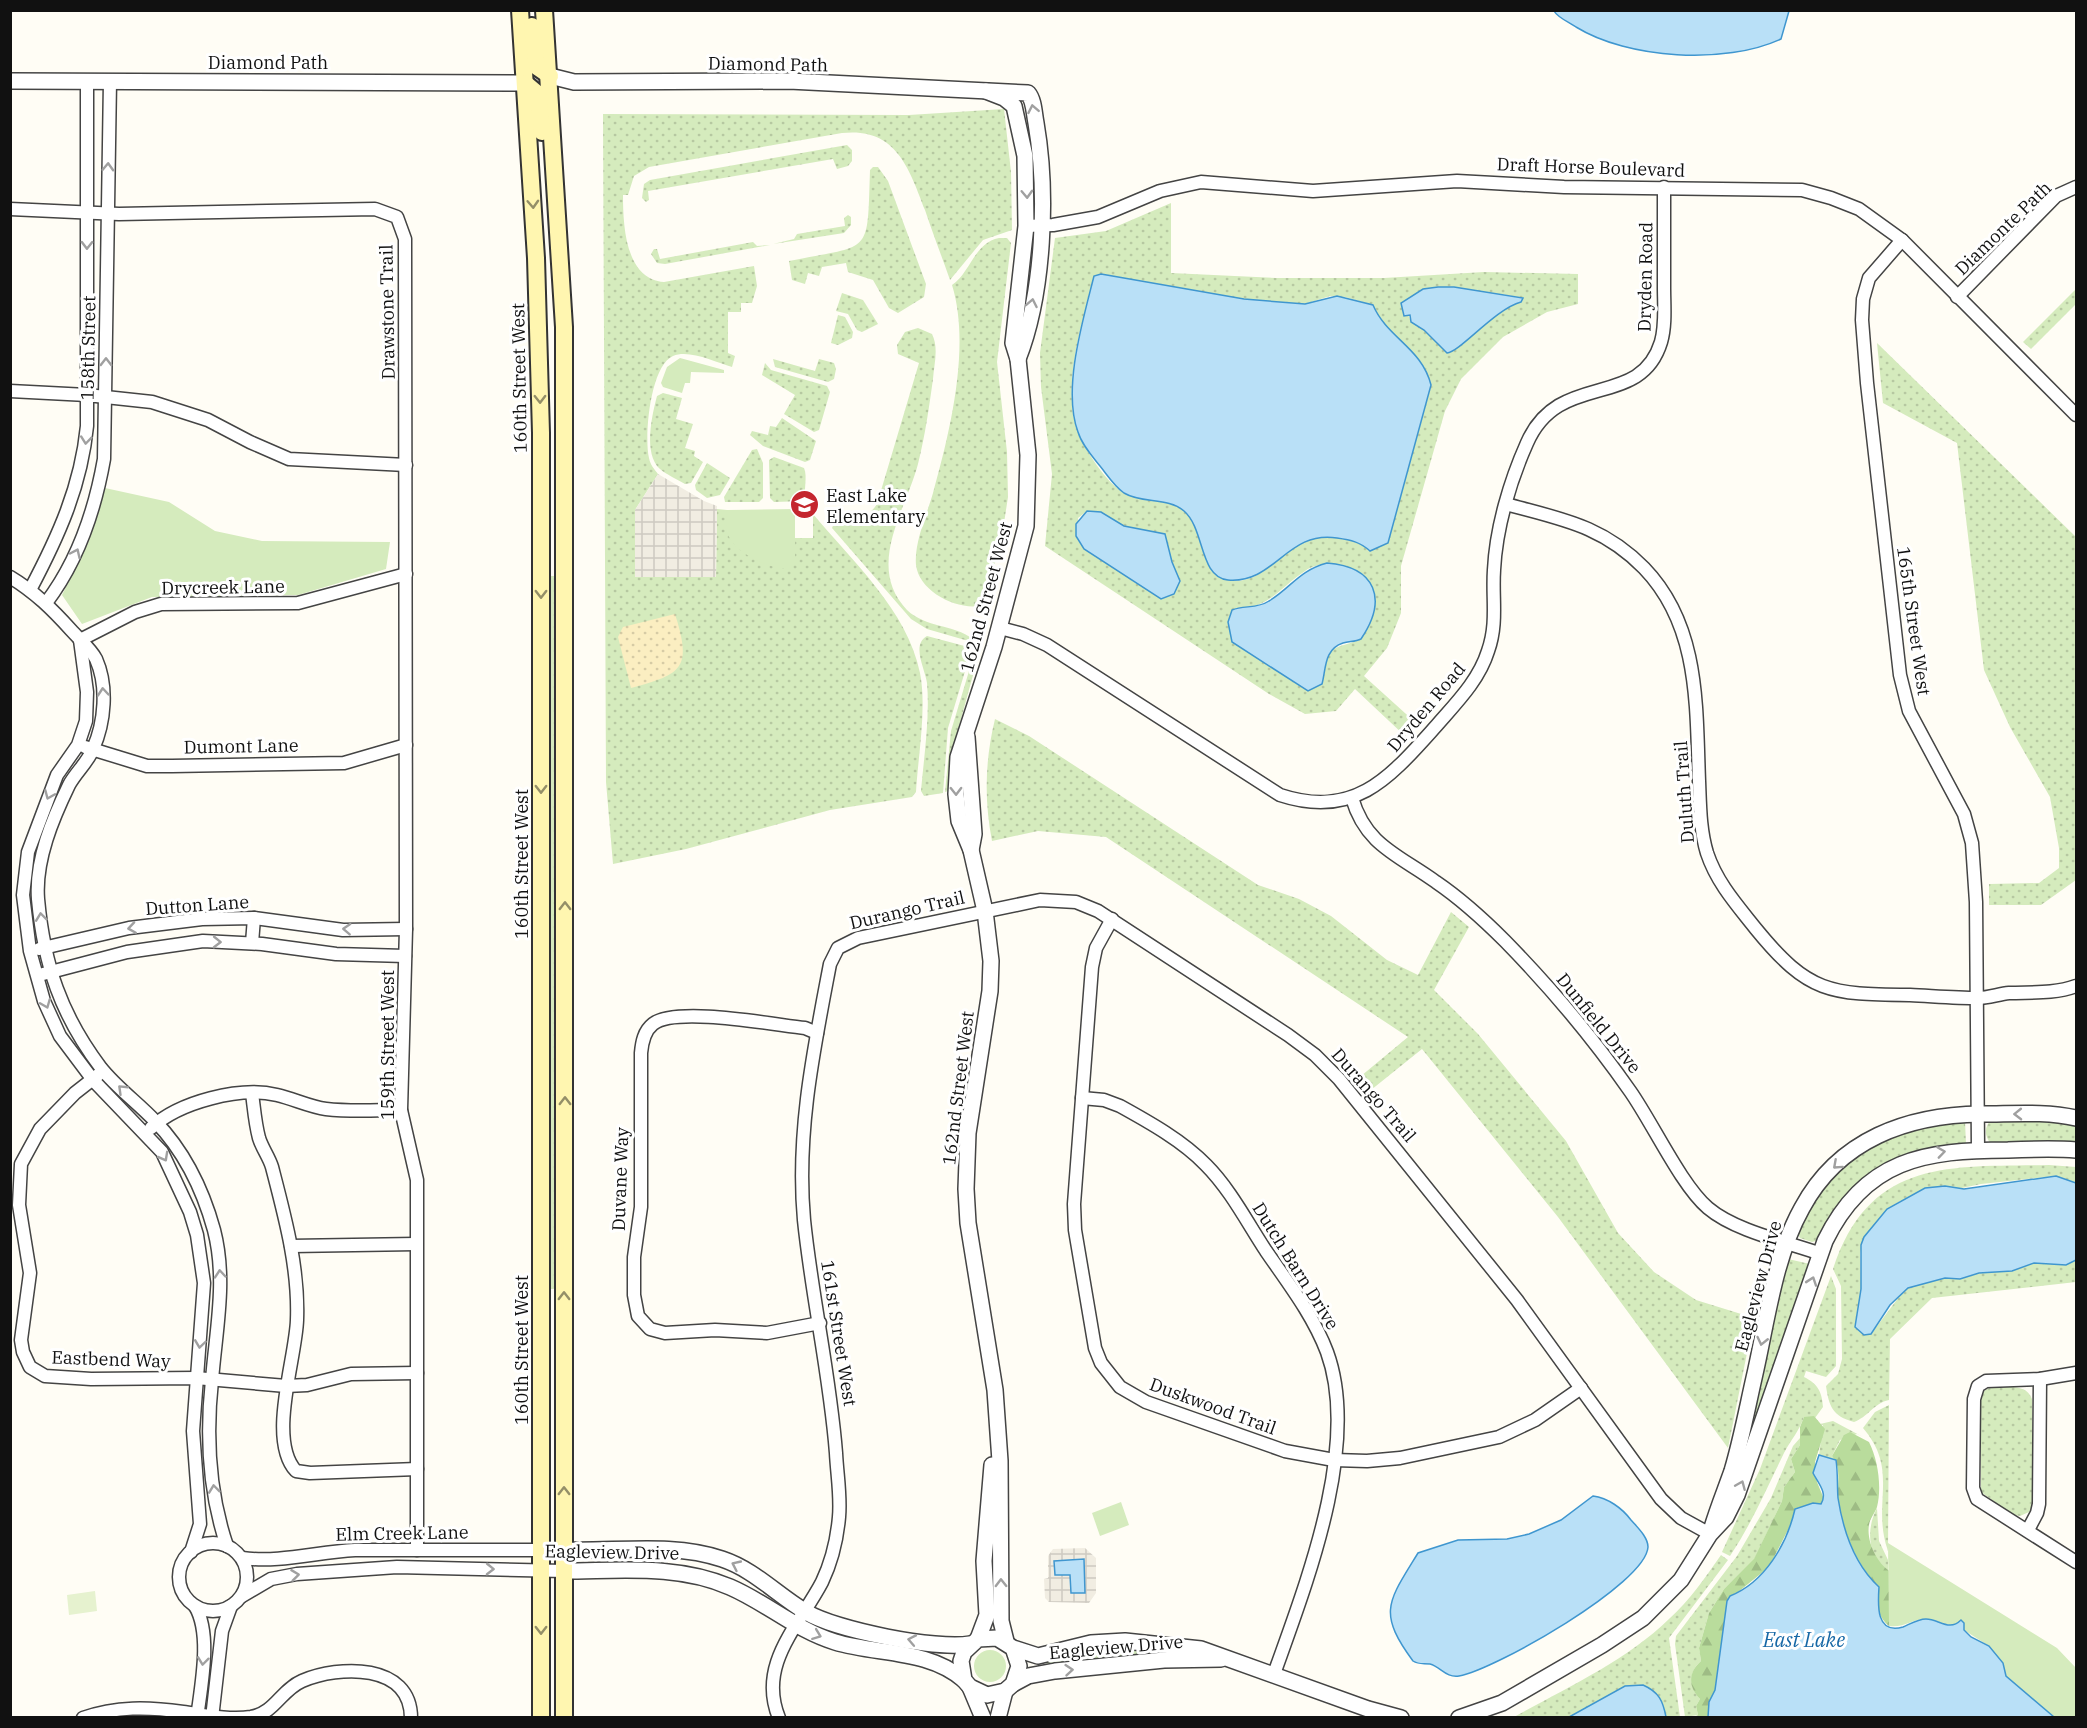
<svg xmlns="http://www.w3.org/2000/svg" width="2087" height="1728" font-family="'IBM Plex Serif',serif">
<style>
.grass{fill:url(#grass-dots);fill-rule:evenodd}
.forest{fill:url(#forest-firs)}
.sand{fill:url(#sand-dots)}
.park{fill:#d5ebbd}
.pitch{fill:#e6f2cf}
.plaza{fill:url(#plaza-grid)}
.water{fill:#b9e0f7;stroke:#3f96cf;stroke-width:1.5}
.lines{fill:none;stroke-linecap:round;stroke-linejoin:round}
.minor-casing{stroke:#444;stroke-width:15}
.tertiary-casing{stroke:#444;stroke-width:18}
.secondary-casing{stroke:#333;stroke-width:20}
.minor{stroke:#fff;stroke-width:12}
.tertiary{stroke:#fff;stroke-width:15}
.secondary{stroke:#fff6b0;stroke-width:16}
.oneway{stroke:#a0a0a0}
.oneway2{stroke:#948f68}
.labels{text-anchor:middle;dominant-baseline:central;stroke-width:6;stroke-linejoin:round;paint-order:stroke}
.street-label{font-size:18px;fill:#111;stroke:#fff}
.poi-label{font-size:18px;fill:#111;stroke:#fff;text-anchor:start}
.water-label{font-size:20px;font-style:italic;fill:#1768a6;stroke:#fff}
</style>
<defs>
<pattern id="grass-dots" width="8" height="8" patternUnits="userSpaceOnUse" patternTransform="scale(1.5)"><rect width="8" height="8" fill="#d5ebbd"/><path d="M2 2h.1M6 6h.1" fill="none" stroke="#b6c8a1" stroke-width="1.8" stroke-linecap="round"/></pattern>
<pattern id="forest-firs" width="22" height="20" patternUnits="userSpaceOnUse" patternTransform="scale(1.5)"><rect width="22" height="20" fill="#b9dc9c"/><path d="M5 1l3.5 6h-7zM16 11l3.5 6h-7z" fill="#9ebc85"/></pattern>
<pattern id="sand-dots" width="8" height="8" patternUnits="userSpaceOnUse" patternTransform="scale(1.5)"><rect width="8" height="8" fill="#fbeec1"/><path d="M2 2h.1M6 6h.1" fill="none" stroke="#d6cba5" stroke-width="1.8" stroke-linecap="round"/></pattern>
<pattern id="plaza-grid" width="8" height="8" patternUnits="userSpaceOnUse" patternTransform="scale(1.5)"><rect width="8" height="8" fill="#f1ede2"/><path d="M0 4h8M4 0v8" fill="none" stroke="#cecac1"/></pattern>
</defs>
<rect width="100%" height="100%" fill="#fffdf5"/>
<g class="grass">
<path d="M1004,109l7,63 1,58 -29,10 -33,40c-8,-23 -17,-46 -25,-70 -16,-42 -29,-83 -83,-77l-193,34 -15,9 -6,19h-5c0,30 2,84 41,87l90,-16 3,20 -5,17h-11v9h-13v41l7,3 -3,11c-17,-5 -43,-18 -59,-11 -23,10 -29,81 -24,102 1,6 5,11 9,16l-23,36 81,67 1,-68 10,1 1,23 67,26v-21h18v-24c40,48 94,96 107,159 7,35 -2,83 -4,119l-4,5 -82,13 -144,39 -73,15 -7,-82 -3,-668 306,1z"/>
<polygon points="847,145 852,150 852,161 848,166 837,169 833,159 648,191 649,200 646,202 642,198 644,184 650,180"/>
<path d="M873,167h5l10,14 38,103 -2,13 -26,16 -9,-5 -16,-28 -25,-8 -2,-9 -24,4 -3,9 -11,-3 -3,11 -13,-4 -3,-19c84,-17 78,-4 81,-91z"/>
<path d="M1171,203v70l105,5h108l100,-6 94,2v30l-31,8 -44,25 -42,42 -16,32 -44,155v47l-14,35 -23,28 52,47 -11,13 -50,-47 -19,22 -31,3 -36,-20 -224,-148 7,-72 -11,-87 -1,-34 15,-115 51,-7zM1101,274l143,25 61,5 25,-8 15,1 28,8c14,33 49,44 58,80l-43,158 -18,8c-10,-9 -19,-11 -33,-13 -53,-9 -67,54 -113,41 -24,-6 -20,-50 -39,-67 -19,-16 -48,-9 -68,-24 -16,-13 -39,-48 -43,-69 -8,-42 7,-107 27,-145zM1438,287l69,8 10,2 4,5c-30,8 -56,48 -74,51l-23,-23 -13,-8 -3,-8zM1087,511l37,15 41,8 7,28 8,19 -6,13 -13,5 -76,-50 -6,-7 -1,-24zM1327,563l47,50 -13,26c-22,10 -35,3 -37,36l-88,-67c32,2 44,-21 69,-37 6,-5 15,-6 22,-8z"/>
<polygon points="848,215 851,217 851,225 844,233 773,244 794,239 797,234 845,226 844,218"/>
<path d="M999,238h8l4,5 -14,119 10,90 1,45 -6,39 -18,69c-25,7 -65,-13 -68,-40 -2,-22 11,-51 17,-72 17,-62 38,-146 19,-208 19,-13 22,-42 47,-47z"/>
<polygon points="753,242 757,246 770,245 665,264 657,263 651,254 654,249 657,249 660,259"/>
<polygon points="2076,289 2076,304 2031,349 2023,342"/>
<polygon points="842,293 863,300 878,324 862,332 857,330 848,314 836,311"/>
<polygon points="838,315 845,317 853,332 852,338 838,345 831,343"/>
<path d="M918,328l14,6c7,14 2,30 1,45 -4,29 -8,57 -15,85 -12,46 -53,102 -11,146 19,18 46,14 66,29l-1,3 -45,-13 -16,-10 -79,-91 3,-7c18,4 32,-2 42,-17l42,-141 -21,-9 -1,-9 8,-13z"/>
<polygon points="1877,343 2076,537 2076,880 2041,905 1989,905 1989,884 2039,883 2059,868 2059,848 2050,797 2010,727 1984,670 1957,443 1883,403"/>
<polygon points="773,359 815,371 819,359 834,363 836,369 834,379 828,382 775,367"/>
<polygon points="765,363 771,370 827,386 830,392 819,430 814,432 784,414 795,395 762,375"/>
<path d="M663,393l19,5 -6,21 17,5 -8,24 10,3 -1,5 9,6 -12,21 -6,1c-8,-5 -18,-9 -25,-15 -17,-15 -8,-54 -3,-73z"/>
<polygon points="782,418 816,441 810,460 805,462 763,446 750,435 752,431 768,435 770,426 776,427"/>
<polygon points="757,449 763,463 763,498 759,502 725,502 724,497 752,450"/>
<path d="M774,457l30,11c4,9 -1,22 2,33l-32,1 -4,-4 -1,-38z"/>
<polygon points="707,463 730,478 720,495 707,498 696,490 695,485"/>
<rect x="548" y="576" width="10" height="713"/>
<path d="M927,636l45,12 -24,80 -5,65 -19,3 -3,-5c3,-35 9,-73 6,-108 -2,-15 -16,-38 0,-47z"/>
<polygon points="975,651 978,651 978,657 956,737 951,790 945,792 951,731"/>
<path d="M995,719l34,17 229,149 41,14 32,17 56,44 31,15 33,-63 18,15 -35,63 44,44 88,107 52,92 36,39 42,28 58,18 -26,130 -170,-231 -136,-168 -56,45 -11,-13 53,-44 -302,-200 -68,-6 -46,10c-8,-41 -7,-81 3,-122z"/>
<path d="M2038,1118l38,6v22l-85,-2c-7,-8 -7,-18 1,-25z"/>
<path d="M1965,1121l1,23 -61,13 -85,83 -8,2 -12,-4 -3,-6c22,-51 64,-89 117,-106 16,-5 35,-4 51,-5z"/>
<path d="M2049,1165l27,2v16l-20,-7 -75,8 -81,17 -13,8 -23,28 -4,16 1,36 -6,38 16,7 31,-41 6,-5 37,-10 15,1 19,-6 33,-2 23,-8 31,2 10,-5v22l-144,16 -42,41 -1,61c-15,3 -21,17 -35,22 -22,-6 -25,-16 -28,-36l12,-12 4,-15 -1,-73 -8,-17c37,-112 118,-102 216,-104z"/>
<polygon points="1788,1259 1810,1264 1746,1459 1733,1481"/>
<path d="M1831,1276l5,13v77l-10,11 -20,-6 -2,6c14,7 18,15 19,30l-8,11 -11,-1c-6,16 -12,21 -20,36 -17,35 -32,70 -54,103l-8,-4 38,-83z"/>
<path d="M1989,1388c15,0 37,-6 43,11v108l-3,5 -9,4 -7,-1 -32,-23v-93l3,-8z"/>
<path d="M1889,1405l-1,146c-17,-48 12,-80 -25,-123l12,-16z"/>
<polygon points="1833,1421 1863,1437 1857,1434 1840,1440 1832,1456 1836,1460 1819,1455 1823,1425 1820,1424"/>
<path d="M1800,1438v7l-9,14 4,13 -11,15 -2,14 -28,59 -30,29 -15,24 -10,35 2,13c-13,11 -12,26 -1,38l-4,7 2,9 -13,2 -10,-73 1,-8 61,-80 34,-58 22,-52z"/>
<path d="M1877,1508l2,33 9,19v11c-21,-15 -22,-42 -11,-63z"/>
<path d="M1721,1555l7,5 -59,78 11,79h-14l-3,-13 -87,10 -7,3h-55c52,-29 112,-56 155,-98 21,-19 36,-41 52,-64z"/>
<polygon points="1120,1647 1183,1652 1047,1666 1046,1662 1087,1650"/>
</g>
<g class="forest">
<path d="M1814,1416l11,13 -10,33 2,20 7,17 -3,5 -8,-1 -18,6 -3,13 -23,45 -42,34 -12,89 -6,12 -1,15h-14l4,-2 -2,-9 4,-7c-12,-12 -12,-27 1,-38l-2,-13 10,-35 15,-24 30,-30 28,-58 2,-14 11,-15 -4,-13 9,-14v-18l4,-10z"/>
<path d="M1850,1432l19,10c9,18 13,45 8,65 -2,6 -7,11 -8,18 -3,17 9,41 24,48l-4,53c-14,-12 -11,-22 -10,-39 -23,-22 -37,-58 -41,-89 -1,-14 4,-30 -6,-42l12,-21z"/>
</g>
<path class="sand" d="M675,614c17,54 8,60 -44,74l-13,-51 5,-10z"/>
<g class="park">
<polygon points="680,358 724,370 724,373 691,372 690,383 685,383 682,393 663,387 661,383 667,367"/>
<polygon points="105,488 169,502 215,531 262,541 390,542 386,569 298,595 152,597 82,624 62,595 88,543"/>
<path d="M795,509v50l-9,9c-17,1 -53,-16 -58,-34 -2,-7 -1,-17 -1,-24z"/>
<polygon points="1121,1502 1129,1525 1100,1536 1092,1513"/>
<path d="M1888,1543l169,105 19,20v49h-22l-48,-41 -3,-13 -14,-17 -33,-21c-11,1 -18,-5 -29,-6 -14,-1 -22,9 -38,7z"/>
<circle cx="990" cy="1666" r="16"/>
</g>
<polygon class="pitch" points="95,1591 97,1611 69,1615 67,1595"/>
<g class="plaza">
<polygon points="658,474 704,501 717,506 716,577 635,577 635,510"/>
<polygon points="1085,1548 1096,1558 1096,1593 1089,1603 1049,1602 1045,1598 1044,1579 1048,1578 1048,1556 1053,1549"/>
</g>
<g class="water">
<path d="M1554,11v-1l235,1 -8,28c-56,26 -153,20 -205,-12 -7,-5 -18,-9 -22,-16z"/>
<path d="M1101,274l143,25 61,5 32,-8 36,9c14,33 49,43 58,80l-43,158 -18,8c-10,-9 -19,-11 -33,-13 -50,-8 -62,46 -109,42 -29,-3 -23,-51 -44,-69 -16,-14 -42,-7 -60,-18 -10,-7 -16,-17 -24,-27 -8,-10 -18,-21 -22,-34 -16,-43 5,-112 16,-156z"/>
<path d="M1438,287h16l69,11 -2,4c-26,7 -61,50 -74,51l-23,-23 -13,-8 -1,-7 -6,1 -3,-13 22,-14z"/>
<polygon points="1087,511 1101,512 1124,526 1165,534 1172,562 1180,581 1174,594 1161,599 1084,549 1076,536 1076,524"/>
<path d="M1327,563c49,4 61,36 34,76 -6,3 -12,2 -18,4 -19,6 -17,26 -21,41l-14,7 -76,-49 -4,-20 4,-12c12,-5 25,-1 37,-9 23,-14 29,-30 58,-38z"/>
<polygon points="2056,1176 2076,1183 2076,1260 2066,1265 2034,1263 2012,1271 1979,1273 1960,1279 1945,1278 1908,1288 1890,1305 1871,1334 1864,1335 1855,1327 1861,1289 1861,1245 1864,1237 1887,1209 1925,1188 1945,1186 1964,1189"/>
<path d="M1819,1455l17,5c2,13 1,25 2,38 5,32 17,67 41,89 -1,16 -4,48 24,40 7,-3 15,-8 23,-8 13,0 23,13 35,1l3,3v7l7,7 18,9 14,17 3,13 48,41h-346l1,-15 6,-12 12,-89 3,-5c35,-14 57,-52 65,-87l18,-6 8,1c7,-11 -3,-21 -8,-31z"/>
<path d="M1593,1496c15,2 29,12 38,24 6,7 17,17 17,27 -2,37 -154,123 -189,129 -13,2 -18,-9 -29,-12 -6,-1 -11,1 -17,-3 -36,-49 -25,-59 5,-108l40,-13 49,-1 22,-5 32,-14z"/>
<polygon points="1084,1559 1085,1593 1071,1593 1070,1575 1055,1575 1054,1561"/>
<path d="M1643,1685c16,7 20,16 23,32h-97l56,-31z"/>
</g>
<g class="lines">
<defs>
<g id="minor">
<polyline points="10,209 119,214 375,209 397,217 405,239 406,929 401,1110 417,1180 417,1550"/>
<polyline points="1026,226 1053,225 1098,217 1160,191 1201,182 1313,191 1457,181 1564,187 1802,190 1831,198 1859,209 1902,240 2076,415"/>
<polyline points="1902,240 1869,278 1863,299 1862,320 1867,383 1900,675 1909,711 1964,814 1972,843 1976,902 1978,1149"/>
<polyline points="1957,297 2056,196 2076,187"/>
<polyline points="10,391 87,395 152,402 208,420 250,442 289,459 406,465"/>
<path d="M1506,504c54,15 96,21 138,64 56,58 52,138 55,213 1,25 1,49 8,72 10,30 30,52 49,76 53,65 74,65 154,66 22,1 46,3 68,3 10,0 21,-4 31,-5 23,-1 45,1 67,-7"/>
<path d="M10,577c25,15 43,33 61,53 8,9 20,19 25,29 12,27 9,63 -3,90 -5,13 -17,23 -24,36 -16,33 -34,75 -31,114 6,66 23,116 63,169 16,20 37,35 54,53 29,30 48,69 59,109 13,50 2,99 -2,150 -6,55 -3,113 15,166"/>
<path d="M30,590c28,-53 51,-103 57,-164v-345"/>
<path d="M46,603c32,-42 49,-93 58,-144l6,-378"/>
<path d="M1000,628l23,6 24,11 233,150c76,25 111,-19 157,-70 20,-23 42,-45 51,-74 10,-28 4,-53 6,-81 2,-42 16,-89 33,-127 32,-74 113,-32 134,-101 5,-17 3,-37 3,-55 0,-33 0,-66 0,-100"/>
<polyline points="80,640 87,692 86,721 78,745 57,775 28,852 23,895 30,951 44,1001 60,1036 93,1080 162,1152 190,1212 197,1235 204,1283 193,1431 200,1524 191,1552"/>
<polyline points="80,640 135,612 161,604 298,603 406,574"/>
<polyline points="85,747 147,766 172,766 344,763 406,745"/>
<path d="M1352,798c14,48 47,57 84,84 25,17 47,37 69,59 45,46 88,97 125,150 22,31 51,94 78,117 27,23 79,34 113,46"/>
<polyline points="1112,919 1096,948 1092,967 1074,1204 1075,1230 1095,1348 1101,1363 1120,1387 1146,1402 1285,1451 1334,1460 1367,1461 1400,1458 1499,1437 1535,1420 1581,1388"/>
<polyline points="252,943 254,918"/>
<polyline points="39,949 129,928 202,919 254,918 343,930 406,929"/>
<polyline points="43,974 127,952 203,941 262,944 336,954 405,956"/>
<path d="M817,1033l-12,-5c-30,-3 -129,-22 -152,-4 -9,7 -11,18 -12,29v154l-7,50v38l4,21 12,13 15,4 50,-3 52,3 53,-10"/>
<polyline points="98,1075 75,1093 40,1129 21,1164 19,1205 30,1273 21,1340 23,1352 30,1367 45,1376 91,1379 196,1378 286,1386 307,1385 351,1374 417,1373"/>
<path d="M252,1093c2,15 3,30 7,45 3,10 10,19 13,29 13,50 27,101 25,153 -1,38 -30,120 -1,151l14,2 107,-4"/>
<path d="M1082,1098l22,2 16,6c29,16 63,35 86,59 24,24 41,57 60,86 22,32 47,64 61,101 34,93 -21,232 -53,322"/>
<path d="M151,1128c28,-26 89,-42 126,-33 17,4 33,12 49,14 25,3 50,1 75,1"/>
<polyline points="291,1246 416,1244"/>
<polyline points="2076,1373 2040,1379 1986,1381 1978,1386 1974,1399 1973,1488 1977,1499 2076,1562"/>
<polyline points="2028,1530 2037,1513 2039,1504 2040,1379"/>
<circle cx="213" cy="1577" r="34"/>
<path d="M242,1558c38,5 75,-6 113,-8h209"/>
<polyline points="242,1596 271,1579 297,1574 397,1567 564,1571"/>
<path d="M195,1606c17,28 6,80 2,112"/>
<path d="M83,1718c33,-12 66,-11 100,-6 22,3 45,8 68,5 24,-4 30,-27 51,-36 37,-16 109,-18 109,37"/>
<polyline points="212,1718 222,1631 231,1606"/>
<path d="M779,1718c-22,-54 20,-92 43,-136 10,-21 15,-42 17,-65 2,-21 -2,-43 -3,-64 -6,-78 -24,-155 -32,-233 -8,-87 10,-172 26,-256l8,-16 20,-10 182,-38 36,2 22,9 190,124 27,20 24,24 178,221 144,199 20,19 29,16"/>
</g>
<g id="tertiary">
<path d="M550,76l24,6 215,-1 239,12c6,7 6,20 8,30 12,70 8,170 -18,236"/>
<polyline points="10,81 525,83"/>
<polyline points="986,91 1004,98 1014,106 1025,156 1026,226 1013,343 1018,359 1028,455 1026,526 994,647 958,757 956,794 959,821 971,850 985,911 991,961 990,991 968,1133 966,1189 968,1223 995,1390 1000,1461 1001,1621 1006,1641"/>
<polyline points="967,737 974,834 971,850"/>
<path d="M1711,1531c6,-21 14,-40 21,-60 9,-30 15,-62 22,-93 13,-56 20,-120 48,-170 37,-69 106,-93 179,-94 32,0 64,-3 95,4"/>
<path d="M564,1550c51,2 109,-8 158,9 33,11 55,36 84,53 30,18 131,38 164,32"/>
<path d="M564,1571c56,0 113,-7 166,16 37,16 66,43 105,55 43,13 93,7 129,38"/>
<polyline points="978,1639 987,1615 984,1561 992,1465"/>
<polyline points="1013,1648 1019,1666 1013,1684 1005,1691 987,1695 970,1687 964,1680 961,1661 964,1652 978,1639 997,1638 1013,1648 1038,1656 1091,1643 1125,1641 1201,1649 1368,1709 1401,1718"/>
<polyline points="1013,1684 1028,1676 1055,1671 1164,1660 1221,1659"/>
<polyline points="970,1687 983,1718"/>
<polyline points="998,1718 1005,1691"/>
<path d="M1459,1718l43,-15 100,-58 41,-27 38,-38 29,-46 16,-17 11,-22 88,-254c40,-82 100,-91 183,-91 23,-1 46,-2 68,0"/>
</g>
<g id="secondary">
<polyline points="520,10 536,258 541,433 541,1718"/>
<polyline points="544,10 564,327 564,1718"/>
<polyline points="532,26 537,67 550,76"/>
<polyline points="525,83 538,94 542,132"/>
</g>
</defs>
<use href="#minor" class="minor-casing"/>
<use href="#tertiary" class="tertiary-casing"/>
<use href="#secondary" class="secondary-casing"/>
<use href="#minor" class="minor"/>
<use href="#tertiary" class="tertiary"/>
<use href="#secondary" class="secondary"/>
</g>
<defs><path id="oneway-chevron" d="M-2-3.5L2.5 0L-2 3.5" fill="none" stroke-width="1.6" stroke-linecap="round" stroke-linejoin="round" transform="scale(1.5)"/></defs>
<g class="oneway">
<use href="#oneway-chevron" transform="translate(1033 109) rotate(-101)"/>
<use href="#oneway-chevron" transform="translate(108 167) rotate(-88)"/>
<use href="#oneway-chevron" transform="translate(1027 194) rotate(88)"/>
<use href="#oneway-chevron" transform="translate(87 245) rotate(91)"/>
<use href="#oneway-chevron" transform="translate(1032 303) rotate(-79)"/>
<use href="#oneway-chevron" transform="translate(106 362) rotate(-90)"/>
<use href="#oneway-chevron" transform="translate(86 440) rotate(96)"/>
<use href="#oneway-chevron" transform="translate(76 553) rotate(-65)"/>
<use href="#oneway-chevron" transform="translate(103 692) rotate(-95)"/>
<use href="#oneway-chevron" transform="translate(956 791) rotate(89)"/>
<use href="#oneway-chevron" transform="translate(49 795) rotate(113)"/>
<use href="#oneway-chevron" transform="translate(41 917) rotate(-97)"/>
<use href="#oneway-chevron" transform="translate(132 928) rotate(171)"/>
<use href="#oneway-chevron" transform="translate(347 929) rotate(-177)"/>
<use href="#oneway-chevron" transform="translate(217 942) rotate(1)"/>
<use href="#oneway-chevron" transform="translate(46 1004) rotate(68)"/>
<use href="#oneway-chevron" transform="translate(122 1089) rotate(-136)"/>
<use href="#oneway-chevron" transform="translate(2018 1114) rotate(179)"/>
<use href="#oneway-chevron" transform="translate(1941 1152) rotate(-8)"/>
<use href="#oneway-chevron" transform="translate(164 1157) rotate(61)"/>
<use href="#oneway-chevron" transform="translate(1837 1165) rotate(138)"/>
<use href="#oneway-chevron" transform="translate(220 1274) rotate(-95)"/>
<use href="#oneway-chevron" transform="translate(1812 1281) rotate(-71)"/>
<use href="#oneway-chevron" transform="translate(1762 1341) rotate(103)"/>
<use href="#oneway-chevron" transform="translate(200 1344) rotate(98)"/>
<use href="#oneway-chevron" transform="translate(1741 1485) rotate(-67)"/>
<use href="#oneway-chevron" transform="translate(214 1489) rotate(-97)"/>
<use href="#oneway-chevron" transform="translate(736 1565) rotate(-155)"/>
<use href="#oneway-chevron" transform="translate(490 1569) rotate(1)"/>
<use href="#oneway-chevron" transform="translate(295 1575) rotate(-7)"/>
<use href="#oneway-chevron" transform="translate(1001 1583) rotate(-91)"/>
<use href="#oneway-chevron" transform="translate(817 1635) rotate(21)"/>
<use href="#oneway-chevron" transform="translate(912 1640) rotate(-169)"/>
<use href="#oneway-chevron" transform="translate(203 1661) rotate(97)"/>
<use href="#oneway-chevron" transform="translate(1069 1670) rotate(-5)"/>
</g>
<g class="oneway2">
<use href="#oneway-chevron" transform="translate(533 204) rotate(87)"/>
<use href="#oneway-chevron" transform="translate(540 399) rotate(89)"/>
<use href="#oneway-chevron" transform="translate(541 594) rotate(90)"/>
<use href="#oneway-chevron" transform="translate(541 789) rotate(90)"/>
<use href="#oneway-chevron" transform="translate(565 906) rotate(-90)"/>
<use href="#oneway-chevron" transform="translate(565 1101) rotate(-90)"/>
<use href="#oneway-chevron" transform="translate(564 1296) rotate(-90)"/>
<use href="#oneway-chevron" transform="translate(564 1491) rotate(-90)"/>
<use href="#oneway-chevron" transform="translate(541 1630) rotate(90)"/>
</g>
<defs>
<symbol id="school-disc" viewBox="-11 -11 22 22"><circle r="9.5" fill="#c4262e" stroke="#fff"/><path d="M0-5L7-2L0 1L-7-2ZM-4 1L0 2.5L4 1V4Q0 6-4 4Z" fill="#fff"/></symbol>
</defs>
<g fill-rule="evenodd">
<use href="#school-disc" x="788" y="488" width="33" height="33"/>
</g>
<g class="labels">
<g class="street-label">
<text x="268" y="62">Diamond Path</text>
<text transform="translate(768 64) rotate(1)">Diamond Path</text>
<text transform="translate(1591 167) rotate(2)">Draft Horse Boulevard</text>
<text transform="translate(2003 228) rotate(-44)">Diamonte Path</text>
<text transform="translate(1645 277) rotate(-89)">Dryden Road</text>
<text transform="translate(387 312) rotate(-91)">Drawstone Trail</text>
<text transform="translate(88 348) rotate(-89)">158th Street</text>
<text transform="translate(519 378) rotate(-91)">160th Street West</text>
<text transform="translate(223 587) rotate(-1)">Drycreek Lane</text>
<text transform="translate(986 597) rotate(-75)">162nd Street West</text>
<text transform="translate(1914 621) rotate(82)">165th Street West</text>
<text transform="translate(1426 707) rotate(-50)">Dryden Road</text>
<text transform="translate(241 746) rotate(-1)">Dumont Lane</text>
<text transform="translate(1684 792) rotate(-94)">Duluth Trail</text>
<text transform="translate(521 864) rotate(-90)">160th Street West</text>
<text transform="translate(197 905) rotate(-4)">Dutton Lane</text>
<text transform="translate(907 910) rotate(-13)">Durango Trail</text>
<text transform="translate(1599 1023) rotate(51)">Dunfield Drive</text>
<text transform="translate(387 1045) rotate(-90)">159th Street West</text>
<text transform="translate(958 1088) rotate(-83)">162nd Street West</text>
<text transform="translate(1374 1095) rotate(49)">Durango Trail</text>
<text transform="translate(620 1179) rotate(-88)">Duvane Way</text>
<text transform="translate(1296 1266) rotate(58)">Dutch Barn Drive</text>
<text transform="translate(1758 1286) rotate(-75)">Eagleview Drive</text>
<text transform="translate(839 1333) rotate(81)">161st Street West</text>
<text transform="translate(521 1350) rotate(-90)">160th Street West</text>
<text transform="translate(111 1359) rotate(2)">Eastbend Way</text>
<text transform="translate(1213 1406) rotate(20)">Duskwood Trail</text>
<text transform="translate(402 1533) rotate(-1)">Elm Creek Lane</text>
<text transform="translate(612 1552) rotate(1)">Eagleview Drive</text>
<text transform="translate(1116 1647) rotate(-5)">Eagleview Drive</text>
</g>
<g class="poi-label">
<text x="826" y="495">East Lake<tspan x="826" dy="21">Elementary</tspan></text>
</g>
<g class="water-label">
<text x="1804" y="1639">East Lake</text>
</g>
</g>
<rect width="2087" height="1728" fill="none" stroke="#111111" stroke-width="24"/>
</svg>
